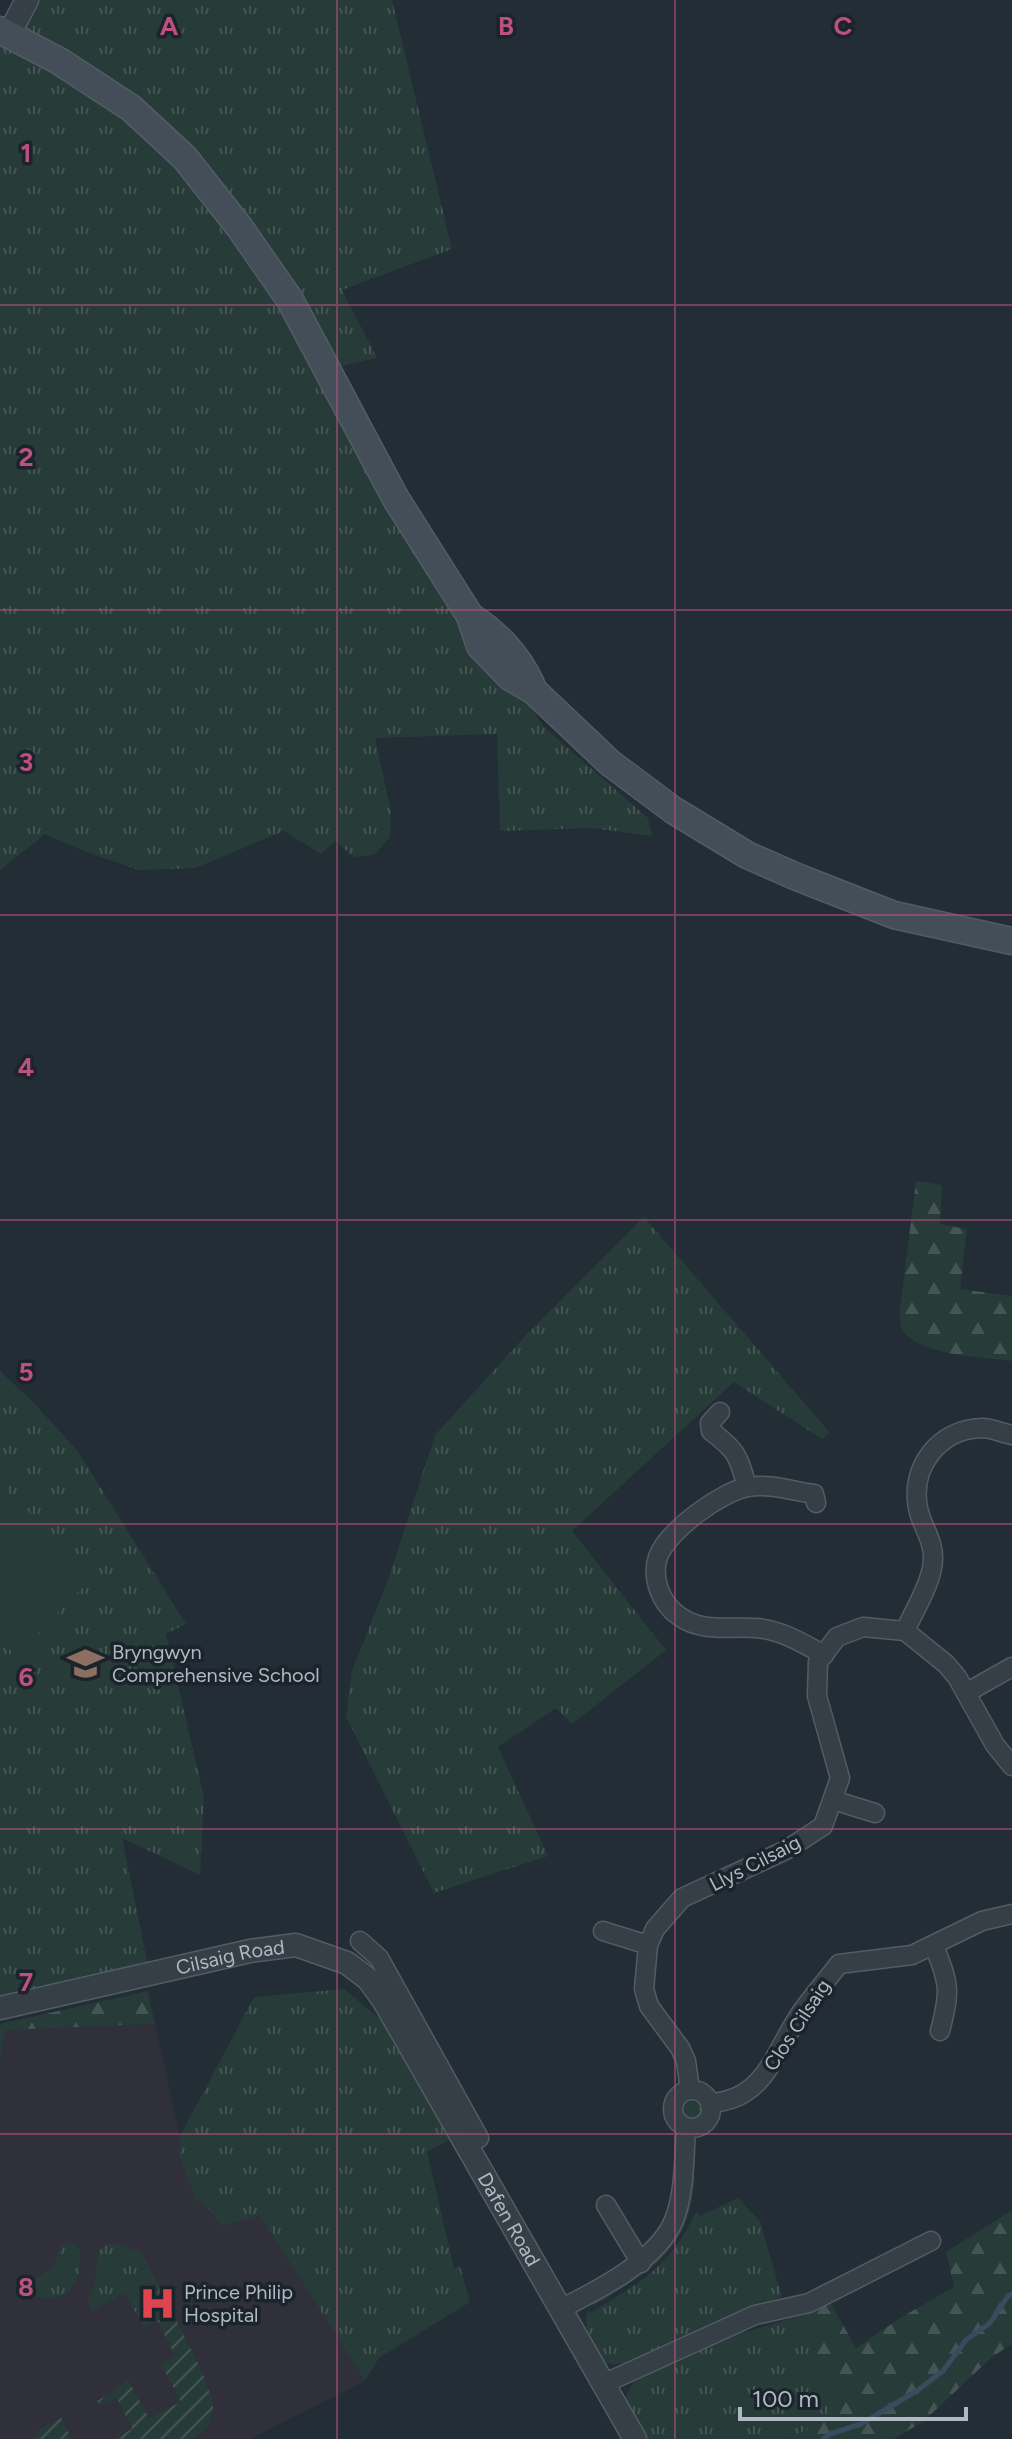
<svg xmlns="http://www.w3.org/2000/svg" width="1012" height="2439" font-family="Figtree,sans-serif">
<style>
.medical{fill:#30303b}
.grass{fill:url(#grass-tufts)}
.forest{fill:url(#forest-firs)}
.garden{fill:url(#garden-furrows)}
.pitch{fill:#273b39}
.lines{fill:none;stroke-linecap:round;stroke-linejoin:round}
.stream{stroke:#394c5e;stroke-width:5}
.minor-casing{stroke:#535c64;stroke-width:21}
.tertiary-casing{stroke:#535c64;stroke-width:25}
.secondary-casing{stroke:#535c64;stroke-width:29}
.minor{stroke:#363e46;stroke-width:18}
.tertiary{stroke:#363e46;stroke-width:22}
.secondary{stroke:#444e59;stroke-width:26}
.grid{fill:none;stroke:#bc507f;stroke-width:2;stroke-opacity:0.55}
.labels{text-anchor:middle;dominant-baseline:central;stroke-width:7;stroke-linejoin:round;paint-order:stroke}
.poi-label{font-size:20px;fill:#b0b9c3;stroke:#1b232b;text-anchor:start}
.street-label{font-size:20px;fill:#b0b9c3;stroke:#1b232b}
.grid-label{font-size:26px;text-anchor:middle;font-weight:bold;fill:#bc507f;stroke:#1b232b;stroke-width:7;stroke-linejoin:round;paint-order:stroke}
</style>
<defs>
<pattern id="grass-tufts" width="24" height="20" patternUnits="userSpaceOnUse" patternTransform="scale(2)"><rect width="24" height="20" fill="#273b39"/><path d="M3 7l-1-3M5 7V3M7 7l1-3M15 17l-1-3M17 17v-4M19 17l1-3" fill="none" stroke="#445554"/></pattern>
<pattern id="forest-firs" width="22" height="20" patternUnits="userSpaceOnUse" patternTransform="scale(2)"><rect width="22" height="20" fill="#273b39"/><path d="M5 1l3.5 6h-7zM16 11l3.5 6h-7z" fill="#445554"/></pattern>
<pattern id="garden-furrows" width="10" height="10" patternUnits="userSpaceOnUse" patternTransform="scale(2)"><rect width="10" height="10" fill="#273b39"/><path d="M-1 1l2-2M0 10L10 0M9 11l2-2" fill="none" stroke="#445554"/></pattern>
</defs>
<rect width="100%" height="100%" fill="#222d36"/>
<polygon class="medical" points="155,2024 180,2136 179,2155 204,2204 260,2214 365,2381 250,2439 0,2439 0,2060 4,2030"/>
<g class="grass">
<polygon points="27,0 392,0 452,249 342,290 377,358 342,366 331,358 470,616 544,727 648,818 652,836 592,828 500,831 497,734 375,738 391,812 390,837 374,855 354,857 335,841 321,854 284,831 195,868 139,870 86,852 45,834 0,870 0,30"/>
<polygon points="644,1217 830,1433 822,1439 734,1382 572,1531 666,1650 572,1724 556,1708 498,1747 548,1856 434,1893 346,1717 352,1671 389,1577 435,1435 529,1332"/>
<polygon points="0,1371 30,1399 77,1450 186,1624 166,1634 204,1797 200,1875 122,1838 148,1965 0,1997"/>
<polygon points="344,1989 380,2019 449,2140 427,2152 454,2268 460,2266 470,2302 379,2358 365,2381 260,2215 222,2226 204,2204 196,2200 179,2155 180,2136 254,1997"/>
<circle cx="692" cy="2110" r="9"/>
<path d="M690,2175h5c-4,76 -43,95 -102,131l-1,-8c27,-14 62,-28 78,-55 9,-16 15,-50 20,-68z"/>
<path d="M738,2198l22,23 22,76 -28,9 -129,57c-7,1 -13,2 -19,-1 -14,-8 -24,-38 -18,-52l2,3c52,-32 78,-44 106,-101l4,4z"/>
<path d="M66,2242l11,3c4,7 3,11 3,20 -2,24 -19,38 -42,32 -15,-19 6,-20 15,-31 6,-9 4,-17 13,-24z"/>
<polygon points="117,2243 135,2251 137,2249 143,2255 172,2312 144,2327 125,2293 92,2310 88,2301 94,2284 99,2251 105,2245"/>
<polygon points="800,2316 814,2346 818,2376 838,2389 827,2420 787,2439 648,2439 625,2398 637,2375 698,2346"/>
</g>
<g class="forest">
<path d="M916,1181l26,4 -2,39 27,5 -7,60 52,7v65c-27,-4 -99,-5 -111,-34 -2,-5 -1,-14 -1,-19z"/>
<polygon points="148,1991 155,2024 5,2030 0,2060 0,2024"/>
<polygon points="1012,2210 1012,2344 992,2357 924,2421 894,2439 787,2439 827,2420 837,2389 818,2376 804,2362 814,2346 800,2316 829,2300 856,2348 900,2318 954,2287 946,2252"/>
</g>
<g class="garden">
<path d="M172,2312c12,25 39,70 41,96 1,14 -11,28 -24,31 -19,0 -55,0 -75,0l18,-10 -15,-31 -17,8 -3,-5 18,-10 -1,-3 14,-8 21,38 32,-16 -20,-38 14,-8 -18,-36z"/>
<polygon points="61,2418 72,2439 31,2439 39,2435 38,2430"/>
</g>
<polygon class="pitch" points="0,1484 94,1576 16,1656 0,1640"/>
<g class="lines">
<polyline class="stream" points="823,2439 830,2434 861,2424 918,2390 943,2371 966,2340 990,2323 1008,2296 1012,2294"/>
<defs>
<g id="minor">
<path d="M720,1412l-10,11 1,8c26,20 27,24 36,56"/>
<path d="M816,1503l-2,-9c-22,-3 -44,-11 -66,-7 -26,4 -81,44 -90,70 -7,21 3,47 21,59 23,17 51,10 77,12 25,2 47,15 68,27"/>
<path d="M905,1631c9,-20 23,-42 27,-63 5,-26 -10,-39 -14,-60 -8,-41 21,-79 64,-80 10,0 20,5 30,7"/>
<polyline points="966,1693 1012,1667"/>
<polyline points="833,1800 875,1813"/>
<polyline points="603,1931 648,1945"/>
<polyline points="360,1941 379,1958 479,2138 466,2144"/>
<path d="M934,1945c15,40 17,44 6,86"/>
<circle cx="692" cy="2109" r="19"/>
<polyline points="690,2090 686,2061 680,2048 649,2006 644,1989 648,1945 655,1929 682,1898 786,1850 823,1826 840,1778 817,1696 818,1662 837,1637 863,1627 905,1631 946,1664 957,1677 995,1745 1012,1766"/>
<path d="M710,2103c55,-3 64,-50 90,-89 12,-17 26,-33 39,-50l73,-9 70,-34 30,-7"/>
<polyline points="606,2205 641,2263"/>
<path d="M560,2309c37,-18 98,-49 114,-89 11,-28 10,-62 12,-92"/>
<polyline points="603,2384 755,2315 809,2303 931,2241"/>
</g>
<g id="tertiary">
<polyline points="9,34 27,0"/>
<path id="s1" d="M0,2008l250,-57 46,-6 51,18 21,16 16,22 251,438"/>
</g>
<g id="secondary">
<polyline points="0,30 59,61 131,108 185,158 240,228 290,300 396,499 470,616 480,646 510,677 534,691 610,763 673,810 747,855 797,877 894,915 1012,941"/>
<path d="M470,616c27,18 47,38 61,68"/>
</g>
</defs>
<use href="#minor" class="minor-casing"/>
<use href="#tertiary" class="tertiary-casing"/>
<use href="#secondary" class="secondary-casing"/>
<use href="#minor" class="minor"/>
<use href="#tertiary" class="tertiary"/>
<use href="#secondary" class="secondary"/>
</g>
<path class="grid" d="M337,0v2439M675,0v2439M0,305h1012M0,610h1012M0,915h1012M0,1220h1012M0,1524h1012M0,1829h1012M0,2134h1012"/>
<defs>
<symbol id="school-bare" viewBox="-9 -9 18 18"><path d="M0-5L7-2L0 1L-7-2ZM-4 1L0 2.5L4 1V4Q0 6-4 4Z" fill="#8d6e63" stroke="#1b232b" stroke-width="2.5" paint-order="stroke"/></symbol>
<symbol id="hospital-bare" viewBox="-9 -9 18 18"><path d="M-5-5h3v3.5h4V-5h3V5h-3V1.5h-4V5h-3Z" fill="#e0444e" stroke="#1b232b" stroke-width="2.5" paint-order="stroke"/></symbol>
</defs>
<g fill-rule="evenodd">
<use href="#school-bare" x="60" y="1638" width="51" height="51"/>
<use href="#hospital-bare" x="132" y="2278" width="51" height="51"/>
</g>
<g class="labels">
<g class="poi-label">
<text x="112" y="1652">Bryngwyn<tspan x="112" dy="23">Comprehensive School</tspan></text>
<text x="184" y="2292">Prince Philip<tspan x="184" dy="23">Hospital</tspan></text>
</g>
<g class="street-label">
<text transform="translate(755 1863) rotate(-27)">Llys Cilsaig</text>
<text stroke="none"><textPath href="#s1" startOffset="236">Cilsaig Road</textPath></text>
<text transform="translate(797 2025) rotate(-57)">Clos Cilsaig</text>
<text stroke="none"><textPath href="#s1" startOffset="662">Dafen Road</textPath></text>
</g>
</g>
<g class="grid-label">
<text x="169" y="35">A</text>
<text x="506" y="35">B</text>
<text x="843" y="35">C</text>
<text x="26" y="162">1</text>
<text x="26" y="466">2</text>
<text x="26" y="771">3</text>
<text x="26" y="1076">4</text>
<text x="26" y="1381">5</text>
<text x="26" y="1686">6</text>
<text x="26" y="1991">7</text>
<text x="26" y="2296">8</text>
</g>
<path d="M740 2407v12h226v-12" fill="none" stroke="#b0b9c3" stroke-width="4"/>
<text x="752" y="2407" font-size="24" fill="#b0b9c3" stroke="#1b232b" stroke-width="6" paint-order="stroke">100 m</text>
</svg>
